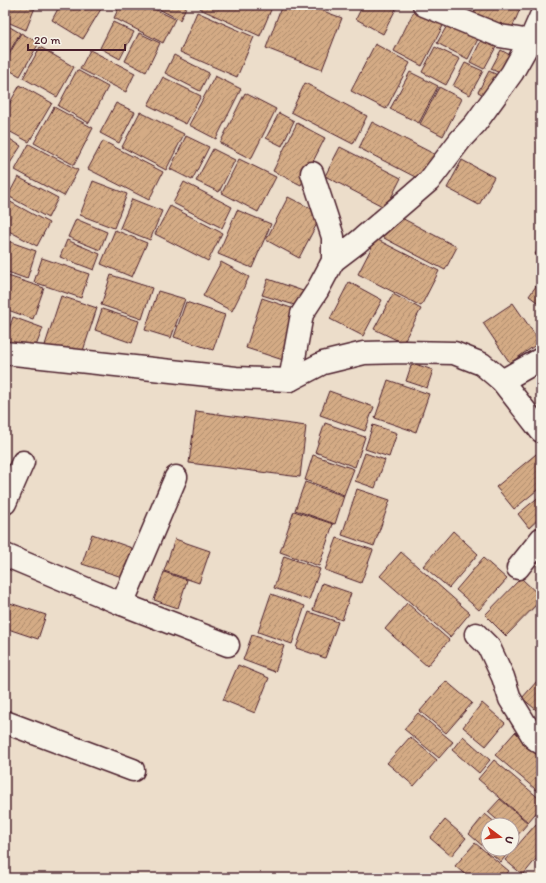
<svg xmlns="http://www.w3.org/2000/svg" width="546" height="883" font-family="Itim,sans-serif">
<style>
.building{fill:url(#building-hatch);stroke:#4a1f2b}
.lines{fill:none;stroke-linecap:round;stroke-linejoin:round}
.street-casing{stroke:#4a1f2b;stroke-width:25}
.street{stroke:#f7f3e8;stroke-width:22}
</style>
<defs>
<pattern id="building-hatch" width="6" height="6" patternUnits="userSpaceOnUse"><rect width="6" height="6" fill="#d4ab85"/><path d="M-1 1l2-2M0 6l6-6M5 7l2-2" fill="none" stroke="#ae8b6d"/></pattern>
</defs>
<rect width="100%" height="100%" fill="#ecddca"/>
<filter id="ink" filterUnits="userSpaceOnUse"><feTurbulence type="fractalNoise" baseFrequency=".025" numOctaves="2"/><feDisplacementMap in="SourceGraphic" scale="8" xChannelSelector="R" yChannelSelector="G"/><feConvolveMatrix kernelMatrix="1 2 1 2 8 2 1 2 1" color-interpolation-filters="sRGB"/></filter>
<g filter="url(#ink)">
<g class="building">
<polygon points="5,5 36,5 26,30 5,21"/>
<polygon points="60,5 94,5 101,9 83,39 52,20"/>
<polygon points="120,5 146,5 175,19 163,43 114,18"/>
<polygon points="151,5 187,5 180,20"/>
<polygon points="202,5 273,5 260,36 200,9"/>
<polygon points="282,5 307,5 342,18 322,70 266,48"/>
<polygon points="363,5 398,5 383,34 356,19"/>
<polygon points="446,5 471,5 467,14"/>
<polygon points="477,5 510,5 520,9 510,33 472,18"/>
<polygon points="416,7 445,22 422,66 394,51"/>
<polygon points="197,12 254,37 237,77 180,52"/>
<polygon points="113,22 134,32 120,59 100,48"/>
<polygon points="5,24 20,33 5,60"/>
<polygon points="448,24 478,39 468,59 437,43"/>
<polygon points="21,33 39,43 20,76 5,68 5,62"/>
<polygon points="139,33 160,43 146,72 125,61"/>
<polygon points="482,39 496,47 484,69 470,62"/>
<polygon points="375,44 410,63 386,109 351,91"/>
<polygon points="40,47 74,67 57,97 23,78"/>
<polygon points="435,47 460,59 446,85 422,72"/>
<polygon points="90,50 135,73 126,92 80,69"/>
<polygon points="501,50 515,58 506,76 491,69"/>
<polygon points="174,55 209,73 200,91 165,73"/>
<polygon points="465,63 483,71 470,95 453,86"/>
<polygon points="77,70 108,87 89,123 58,106"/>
<polygon points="489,71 504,78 493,100 478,92"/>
<polygon points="410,72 438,86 419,123 390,109"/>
<polygon points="215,76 241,89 216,139 189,125"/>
<polygon points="163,77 201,96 186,124 148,105"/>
<polygon points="305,83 367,116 353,144 291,112"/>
<polygon points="5,85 11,88 5,99"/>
<polygon points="20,85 52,103 29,142 5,129 5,111"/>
<polygon points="439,87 462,99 443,136 420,124"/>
<polygon points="245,93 276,109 251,159 220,143"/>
<polygon points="116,103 135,112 119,143 100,133"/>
<polygon points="54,107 93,128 74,165 34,143"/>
<polygon points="140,112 184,134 166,170 122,147"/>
<polygon points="279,113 294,121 282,146 266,138"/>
<polygon points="372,122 436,155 423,181 359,148"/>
<polygon points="297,123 325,138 301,185 273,171"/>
<polygon points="5,136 21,146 5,171"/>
<polygon points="186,136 209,147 192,180 170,169"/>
<polygon points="103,141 163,172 149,200 88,169"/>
<polygon points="29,144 78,170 64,196 15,170"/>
<polygon points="340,147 401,178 386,208 325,176"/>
<polygon points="213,149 235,160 219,192 196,181"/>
<polygon points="239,159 276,177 258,212 222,193"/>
<polygon points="462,160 494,177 479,205 447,188"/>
<polygon points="18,177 58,198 48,218 8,196"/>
<polygon points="93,181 127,194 114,228 80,215"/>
<polygon points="184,182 232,207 222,228 173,203"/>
<polygon points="288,197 322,214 299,258 266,240"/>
<polygon points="5,199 49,223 37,246 5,229"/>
<polygon points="132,199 162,211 150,240 120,228"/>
<polygon points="170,206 222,233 208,261 155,234"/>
<polygon points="237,210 271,224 252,268 218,254"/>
<polygon points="394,214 457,247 445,270 382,237"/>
<polygon points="76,219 107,232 100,250 68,237"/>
<polygon points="115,230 147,243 132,277 101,264"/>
<polygon points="376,239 439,271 421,306 358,274"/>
<polygon points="5,240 36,251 27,279 5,271"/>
<polygon points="67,240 100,254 94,270 60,257"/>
<polygon points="541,245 541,259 535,254"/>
<polygon points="42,258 89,274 81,298 34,282"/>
<polygon points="221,262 249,277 232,311 203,296"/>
<polygon points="5,275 44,288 33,319 5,309"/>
<polygon points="111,275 152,288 142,319 101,305"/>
<polygon points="268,279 306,292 301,307 262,295"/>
<polygon points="541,279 541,305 529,296"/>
<polygon points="349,282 382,300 363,336 330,319"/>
<polygon points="158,291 185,299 171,338 145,330"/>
<polygon points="393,294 421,309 403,343 374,329"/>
<polygon points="61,296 97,308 81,357 45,345"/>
<polygon points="262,298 300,311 283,360 246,348"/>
<polygon points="186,302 225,315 213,350 174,337"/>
<polygon points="513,303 540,342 510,363 483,323"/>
<polygon points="102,309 139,321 132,343 95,330"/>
<polygon points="5,314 10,315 5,330"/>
<polygon points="13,317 43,328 34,351 5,341"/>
<polygon points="412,363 433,370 427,388 406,381"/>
<polygon points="388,380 429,394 416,432 375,418"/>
<polygon points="329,391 374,407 365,431 320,415"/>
<polygon points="196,411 306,426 300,477 189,463"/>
<polygon points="325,423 365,437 355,467 315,452"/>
<polygon points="373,425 397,433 389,457 365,449"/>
<polygon points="541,450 541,487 514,509 496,487"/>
<polygon points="365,453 385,460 375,488 355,481"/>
<polygon points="313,455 354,469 344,495 305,480"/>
<polygon points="305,482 344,496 335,524 295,510"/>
<polygon points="357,489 390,500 374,546 342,535"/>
<polygon points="541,495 541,517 529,528 518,514"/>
<polygon points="294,511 333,524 319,566 280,552"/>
<polygon points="453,531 478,554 449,588 423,566"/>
<polygon points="92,534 132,548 122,577 82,564"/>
<polygon points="337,538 373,550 361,583 325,570"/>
<polygon points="175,539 210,551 199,583 164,571"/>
<polygon points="401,552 470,613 450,637 380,576"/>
<polygon points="284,556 320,569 309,600 274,588"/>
<polygon points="483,558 507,579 479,610 456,590"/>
<polygon points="164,572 187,580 178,608 154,600"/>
<polygon points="521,578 541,597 541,600 506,636 485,615"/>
<polygon points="322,583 351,593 342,620 313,610"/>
<polygon points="271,594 305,606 292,644 258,632"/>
<polygon points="7,602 46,615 38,639 5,628 5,608"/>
<polygon points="407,603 449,640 427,666 385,629"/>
<polygon points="309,612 338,622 325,658 296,648"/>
<polygon points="252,635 284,646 275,672 243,660"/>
<polygon points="238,665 269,678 255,713 223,700"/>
<polygon points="538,680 541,683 541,714 522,698"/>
<polygon points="446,681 472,703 446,733 420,711"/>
<polygon points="482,703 505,723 486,746 463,727"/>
<polygon points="418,713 453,742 439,758 404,729"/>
<polygon points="515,732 541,754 541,794 495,755"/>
<polygon points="463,736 490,760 479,773 452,750"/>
<polygon points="410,737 437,760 414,786 387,763"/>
<polygon points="494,760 541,800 541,807 528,822 478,779"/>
<polygon points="500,799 528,823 516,837 512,833 512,825 503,825 488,812"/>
<polygon points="485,814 498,825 488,825 488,849 511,849 501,862 469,834"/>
<polygon points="445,820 466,838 451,856 430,838"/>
<polygon points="536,824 541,828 541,853 523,875 505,860"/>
<polygon points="475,843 509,871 503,878 469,878 455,866"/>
</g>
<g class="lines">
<defs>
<g id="street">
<polyline points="424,5 500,36 530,41"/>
<polyline points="333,261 358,242 429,181 461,139 475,124 512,73 530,41 541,16"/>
<polyline points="5,353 236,378 290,380 323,363 364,353 405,352 454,353 482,364 502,381 541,431"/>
<polyline points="290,380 302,314 317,291 333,261 333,237 312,173"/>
<polyline points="502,381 541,359"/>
<polyline points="5,503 23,462"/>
<polyline points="5,555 122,604 176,477"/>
<polyline points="518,568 541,539"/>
<polyline points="122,604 228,645"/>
<polyline points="476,634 489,647 503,677 510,699 534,738 541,743"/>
<polyline points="5,722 133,770"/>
</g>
</defs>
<use href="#street" class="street-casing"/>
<use href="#street" class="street"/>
</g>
</g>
<rect width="546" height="883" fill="none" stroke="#f7f3e8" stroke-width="20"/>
<rect x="10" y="10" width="526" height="863" fill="none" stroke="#4a1f2b" stroke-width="1.5" filter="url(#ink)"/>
<g transform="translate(500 837) rotate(106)"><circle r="19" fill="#f7f3e8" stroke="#b29e9c"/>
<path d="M0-3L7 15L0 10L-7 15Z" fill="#c8321e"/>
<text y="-6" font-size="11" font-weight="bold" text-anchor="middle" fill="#4a1f2b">U</text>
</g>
<path d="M28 44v6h97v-6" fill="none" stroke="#4a1f2b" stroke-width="2"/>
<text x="34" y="44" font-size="12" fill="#4a1f2b" stroke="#f7f3e8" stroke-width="3" paint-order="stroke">20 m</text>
</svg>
